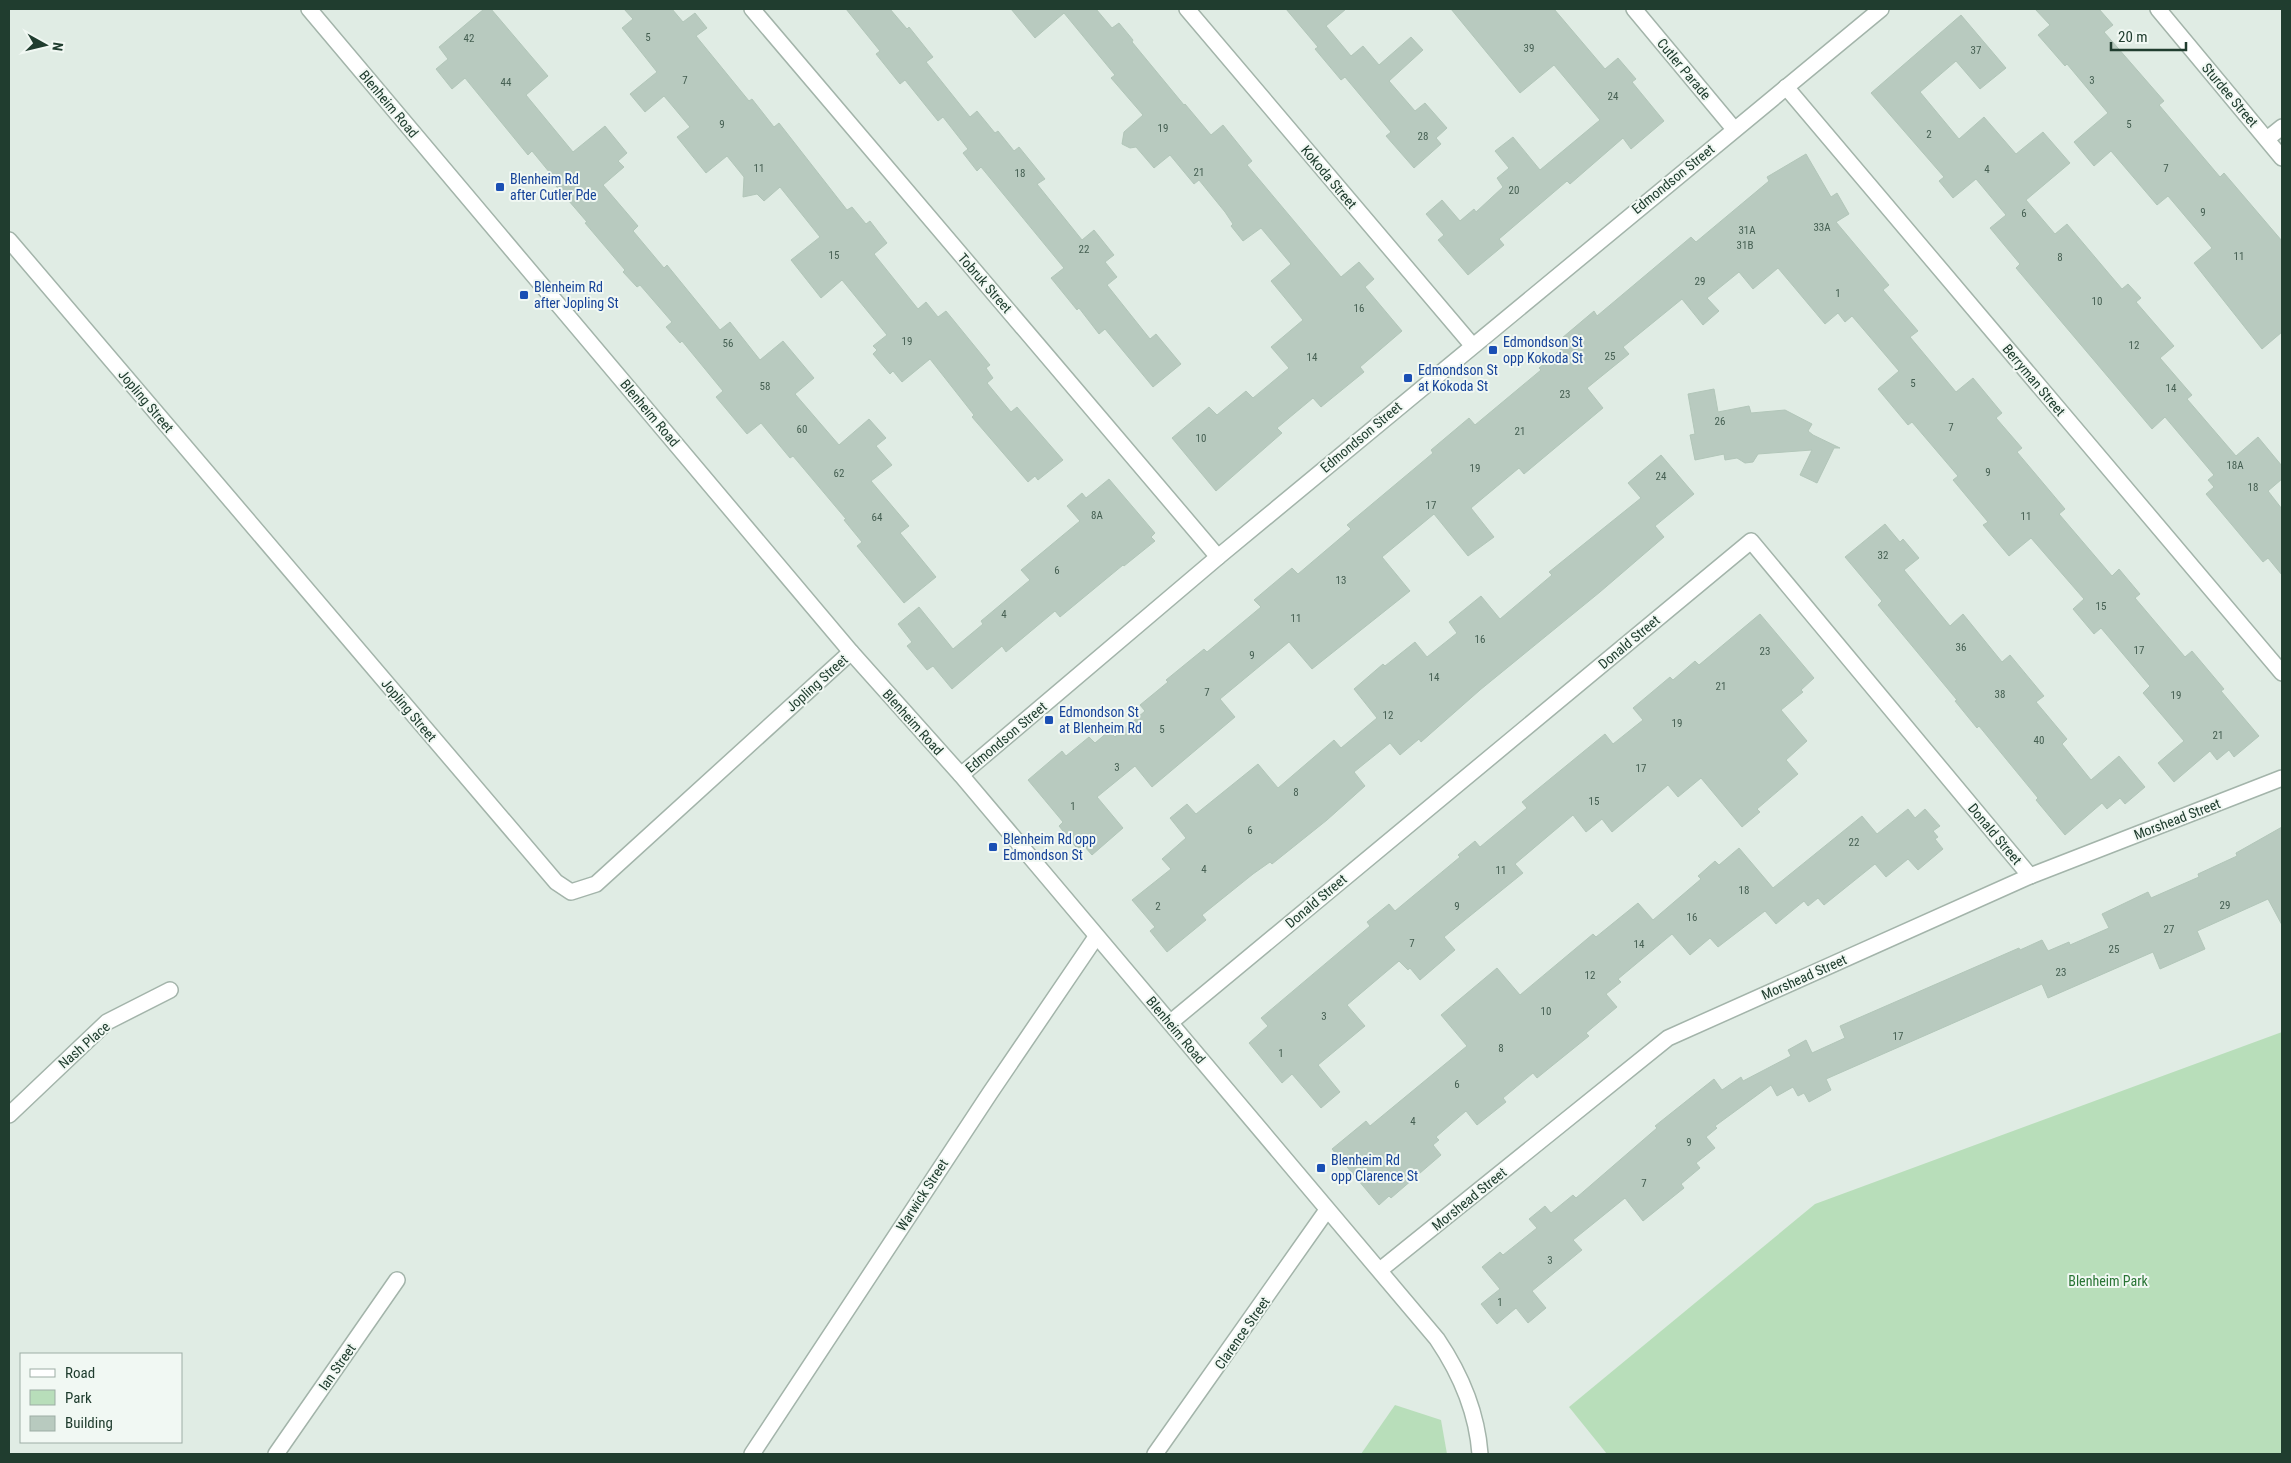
<svg xmlns="http://www.w3.org/2000/svg" width="2291" height="1463" font-family="'Roboto Condensed',sans-serif">
<style>
.green{fill:#b8deba}
.building{fill:#b8cabf;stroke:#b2c6b9}
.lines{fill:none;stroke-linecap:round;stroke-linejoin:round}
.minor-casing{stroke:#a3b4aa;stroke-width:18}
.minor{stroke:#fff;stroke-width:15}
.transit-dot{fill:#1a4fb4;stroke:#f1f8f3;stroke-width:2}
.labels{text-anchor:middle;dominant-baseline:central;stroke-width:4;stroke-linejoin:round;paint-order:stroke}
.number-label{font-size:11px;fill:#466053}
.street-label{font-size:14px;fill:#203d2f;stroke:#f1f8f3}
.transit-label{font-size:14px;fill:#164399;stroke:#f1f8f3;text-anchor:start}
.park-label{font-size:14px;fill:#297535;stroke:#f1f8f3}
</style>
<rect width="100%" height="100%" fill="#e0ece4"/>
<g class="green">
<polygon points="2282,1032 2282,1454 1607,1454 1569,1407 1815,1204"/>
<polygon points="1395,1405 1441,1420 1447,1454 1361,1454"/>
</g>
<g class="building">
<polygon points="484,9 491,9 548,76 526,95 573,152 605,126 627,153 618,161 624,167 603,185 638,226 633,231 664,268 667,265 720,330 730,322 760,360 783,341 814,378 795,394 839,445 869,419 886,438 876,446 892,465 871,481 909,526 900,533 936,577 904,603 857,546 862,542 844,520 846,519 793,456 790,458 761,423 747,434 716,397 723,391 682,341 680,343 666,327 672,322 640,285 637,287 623,272 625,270 585,223 587,222 556,186 559,184 532,151 528,155 465,78 452,89 436,69 448,59 439,47"/>
<polygon points="624,9 672,9 683,22 695,13 707,28 696,36 749,101 752,99 774,127 779,123 847,210 852,207 866,224 870,221 887,243 874,254 918,309 926,302 938,317 946,311 990,365 986,368 993,378 987,383 1011,412 1017,407 1063,460 1038,480 1035,476 1028,482 972,417 974,415 930,359 902,382 893,371 890,374 873,354 877,350 873,346 887,335 842,280 821,298 791,260 820,237 780,187 764,201 757,194 743,197 744,177 727,156 706,173 677,137 690,127 664,96 645,112 630,94 657,72 622,28 633,19"/>
<polygon points="846,9 890,9 907,29 909,27 933,57 926,62 970,117 977,111 995,133 998,131 1014,151 1019,147 1045,179 1037,184 1082,240 1094,230 1114,255 1105,262 1117,277 1107,285 1150,339 1156,334 1181,364 1153,387 1105,329 1099,334 1079,308 1077,310 1051,278 1064,268 981,167 977,171 963,153 968,149 943,117 938,121 905,80 900,84 876,54 880,51"/>
<polygon points="1011,9 1096,9 1112,28 1119,23 1133,40 1132,42 1184,105 1185,104 1211,135 1223,125 1252,161 1247,165 1341,277 1359,262 1374,279 1365,287 1402,331 1360,367 1364,372 1321,407 1313,398 1277,428 1282,433 1216,491 1172,438 1209,407 1217,415 1246,391 1253,398 1289,368 1271,347 1303,320 1271,281 1291,264 1261,228 1243,241 1231,226 1233,224 1225,212 1199,180 1194,184 1170,155 1154,168 1136,147 1130,148 1122,144 1124,132 1143,115 1111,78 1115,75 1064,13 1035,38"/>
<polygon points="1286,9 1346,9 1326,26 1351,56 1363,46 1379,65 1411,37 1423,50 1389,81 1415,111 1425,103 1447,128 1436,138 1441,144 1414,168 1386,136 1391,132 1345,77 1341,80 1315,49 1318,47"/>
<polygon points="1451,9 1554,9 1605,69 1618,58 1636,79 1632,82 1664,121 1631,149 1623,138 1570,184 1567,181 1499,239 1504,245 1468,275 1438,240 1444,235 1426,214 1442,200 1460,221 1474,209 1476,212 1503,187 1497,178 1509,168 1495,151 1513,137 1540,170 1600,120 1554,65 1520,93"/>
<polygon points="2035,9 2099,9 2113,25 2104,32 2164,101 2159,105 2220,177 2224,173 2282,241 2282,332 2262,349 2194,263 2212,248 2168,196 2157,205 2111,151 2094,166 2074,142 2108,113 2067,64 2065,66 2038,35 2050,25"/>
<polygon points="1961,15 2006,68 1980,89 1956,61 1920,92 1959,139 1984,117 2016,154 2043,132 2070,163 2026,200 2055,234 2067,224 2122,289 2128,284 2141,298 2136,302 2174,346 2160,358 2192,395 2187,399 2236,456 2258,437 2282,466 2282,479 2268,491 2282,509 2282,575 2268,558 2263,562 2206,494 2214,487 2208,480 2214,475 2165,417 2152,429 2016,268 2020,264 1990,228 2006,215 1976,179 1953,198 1939,181 1944,177 1871,93"/>
<polygon points="1806,154 1831,197 1837,193 1849,214 1836,222 1889,285 1883,290 1918,331 1910,337 1956,392 1973,378 2002,413 1996,418 2022,448 2017,452 2065,509 2059,514 2112,576 2119,569 2140,594 2135,598 2185,657 2192,651 2224,689 2221,691 2259,736 2234,757 2229,750 2217,760 2210,751 2174,782 2158,763 2184,741 2143,693 2150,686 2101,628 2094,634 2073,609 2084,599 2031,538 2009,556 1983,525 1988,522 1953,480 1958,476 1912,422 1908,425 1878,389 1899,371 1852,316 1845,322 1838,313 1825,324 1778,268 1753,289 1739,272 1707,298 1719,311 1703,325 1682,299 1623,347 1629,354 1587,388 1603,408 1524,474 1519,468 1471,508 1494,537 1468,556 1434,514 1382,557 1410,591 1312,669 1289,642 1220,699 1235,717 1152,787 1135,766 1097,797 1123,828 1092,855 1085,847 1080,852 1059,826 1063,822 1028,780 1062,751 1066,756 1089,737 1095,743 1109,731 1115,737 1145,711 1140,705 1168,682 1166,680 1204,649 1207,652 1261,607 1254,600 1292,568 1298,574 1351,529 1347,525 1433,453 1431,450 1469,418 1475,425 1541,370 1539,368 1567,344 1562,338 1594,311 1597,316 1691,237 1696,242 1769,181 1767,177"/>
<polygon points="1714,389 1718,412 1749,406 1751,413 1785,410 1812,424 1808,431 1813,435 1840,448 1834,448 1817,483 1800,475 1812,450 1758,454 1753,462 1745,463 1737,458 1725,460 1724,454 1695,460 1690,435 1695,434 1688,394"/>
<polygon points="1661,455 1694,494 1655,526 1664,537 1600,592 1480,690 1421,742 1419,739 1400,755 1390,743 1354,772 1365,786 1327,820 1272,864 1270,862 1253,874 1202,915 1206,920 1167,952 1150,931 1155,927 1132,900 1171,869 1162,859 1186,838 1170,818 1187,804 1196,814 1258,764 1278,788 1334,740 1341,748 1377,718 1354,689 1383,664 1385,666 1415,642 1427,657 1457,633 1449,622 1481,596 1500,619 1552,575 1549,572 1641,498 1628,483"/>
<polygon points="1109,479 1155,533 1151,537 1155,541 1124,566 1123,565 1060,617 1055,611 1006,652 1002,646 952,689 933,666 927,670 907,646 912,642 898,624 919,607 953,649 983,624 981,621 1030,580 1021,570 1080,521 1067,506 1082,493 1086,498"/>
<polygon points="1885,524 1900,542 1903,539 1919,558 1904,570 1950,626 1963,614 2002,662 2010,655 2044,696 2036,702 2067,739 2062,744 2091,780 2119,756 2145,787 2125,804 2120,798 2107,809 2102,803 2065,835 2036,800 2038,798 1979,726 1977,728 1955,701 1957,700 1878,605 1882,601 1845,557"/>
<polygon points="1760,614 1814,678 1801,690 1803,692 1781,710 1807,741 1786,760 1798,774 1757,809 1760,812 1742,827 1701,778 1678,797 1668,785 1612,832 1602,819 1586,832 1573,815 1515,864 1523,873 1444,937 1455,950 1420,980 1410,968 1408,970 1399,961 1347,1005 1365,1026 1318,1065 1340,1092 1321,1108 1292,1074 1282,1083 1249,1043 1268,1026 1261,1018 1370,926 1367,922 1389,904 1395,911 1460,857 1458,855 1475,841 1480,847 1527,808 1522,802 1605,734 1613,744 1643,720 1633,708 1670,677 1673,680 1695,661 1699,665"/>
<polygon points="1908,809 1915,818 1925,809 1940,826 1933,831 1938,837 1935,839 1943,849 1918,870 1908,859 1886,877 1875,864 1824,905 1818,898 1808,906 1804,901 1776,924 1765,911 1718,947 1710,938 1690,955 1672,934 1618,979 1621,982 1606,994 1617,1007 1586,1033 1589,1036 1537,1078 1533,1073 1503,1098 1506,1102 1477,1125 1466,1111 1436,1137 1439,1140 1433,1145 1441,1155 1391,1198 1389,1196 1379,1205 1332,1149 1366,1121 1370,1126 1467,1046 1441,1015 1497,968 1520,995 1593,934 1596,937 1638,903 1653,920 1701,879 1698,876 1715,861 1719,865 1739,848 1773,888 1862,816 1877,834"/>
<polygon points="2282,827 2282,925 2268,899 2197,931 2205,949 2160,969 2153,952 2048,998 2042,984 1826,1079 1831,1090 1809,1102 1804,1093 1798,1096 1793,1087 1777,1096 1771,1085 1715,1126 1717,1128 1706,1137 1715,1148 1696,1163 1700,1168 1681,1184 1684,1188 1643,1221 1625,1198 1573,1240 1582,1250 1532,1291 1546,1308 1528,1323 1516,1308 1497,1324 1481,1304 1500,1289 1482,1267 1500,1252 1503,1255 1537,1228 1529,1219 1545,1206 1551,1213 1573,1195 1576,1198 1657,1128 1655,1126 1714,1079 1722,1090 1741,1077 1743,1081 1791,1056 1788,1050 1806,1040 1812,1053 1845,1038 1840,1026 2019,948 2020,950 2042,940 2048,951 2069,942 2070,945 2109,928 2102,914 2148,892 2151,898 2199,877 2198,874 2237,856 2236,853"/>
</g>
<g class="lines">
<defs>
<g id="minor">
<path d="M309,9l542,643 110,123 476,564c23,34 40,74 43,115"/>
<polyline points="752,9 1218,557"/>
<polyline points="1187,9 1472,345"/>
<polyline points="1634,9 1734,129"/>
<polyline points="2158,9 2282,158"/>
<polyline points="1786,87 2282,673"/>
<polyline points="2267,139 2282,127"/>
<polyline points="9,240 556,882 571,892 596,884 851,652"/>
<polyline points="961,775 1218,557 1881,9"/>
<polyline points="1171,1022 1751,541 2030,876"/>
<polyline points="9,1115 107,1022 170,990"/>
<polyline points="1380,1270 1668,1038 2030,876 2282,778"/>
<polyline points="276,1454 397,1280"/>
<polyline points="752,1454 990,1093 1096,937"/>
<polyline points="1155,1454 1327,1210"/>
</g>
</defs>
<use href="#minor" class="minor-casing"/>
<use href="#minor" class="minor"/>
</g>
<g class="transit-dot">
<rect x="495" y="182" width="10" height="10" rx="2.5"/>
<rect x="519" y="290" width="10" height="10" rx="2.5"/>
<rect x="1488" y="345" width="10" height="10" rx="2.5"/>
<rect x="1403" y="373" width="10" height="10" rx="2.5"/>
<rect x="1044" y="715" width="10" height="10" rx="2.5"/>
<rect x="988" y="842" width="10" height="10" rx="2.5"/>
<rect x="1316" y="1163" width="10" height="10" rx="2.5"/>
</g>
<g class="labels">
<g class="number-label">
<text x="648" y="37">5</text>
<text x="469" y="38">42</text>
<text x="1529" y="48">39</text>
<text x="1976" y="50">37</text>
<text x="685" y="80">7</text>
<text x="2092" y="80">3</text>
<text x="506" y="82">44</text>
<text x="1613" y="96">24</text>
<text x="722" y="124">9</text>
<text x="2129" y="124">5</text>
<text x="1163" y="128">19</text>
<text x="1929" y="134">2</text>
<text x="1423" y="136">28</text>
<text x="759" y="168">11</text>
<text x="2166" y="168">7</text>
<text x="1987" y="169">4</text>
<text x="1199" y="172">21</text>
<text x="1020" y="173">18</text>
<text x="1514" y="190">20</text>
<text x="2203" y="212">9</text>
<text x="2024" y="213">6</text>
<text x="1822" y="227">33A</text>
<text x="1747" y="230">31A</text>
<text x="1745" y="245">31B</text>
<text x="1084" y="249">22</text>
<text x="834" y="255">15</text>
<text x="2239" y="256">11</text>
<text x="2060" y="257">8</text>
<text x="1700" y="281">29</text>
<text x="1838" y="293">1</text>
<text x="2097" y="301">10</text>
<text x="1359" y="308">16</text>
<text x="907" y="341">19</text>
<text x="728" y="343">56</text>
<text x="2134" y="345">12</text>
<text x="1610" y="356">25</text>
<text x="1312" y="357">14</text>
<text x="1913" y="383">5</text>
<text x="765" y="386">58</text>
<text x="2171" y="388">14</text>
<text x="1565" y="394">23</text>
<text x="1720" y="421">26</text>
<text x="1951" y="427">7</text>
<text x="802" y="429">60</text>
<text x="1520" y="431">21</text>
<text x="1201" y="438">10</text>
<text x="2235" y="465">18A</text>
<text x="1475" y="468">19</text>
<text x="1988" y="472">9</text>
<text x="839" y="473">62</text>
<text x="1661" y="476">24</text>
<text x="2253" y="487">18</text>
<text x="1431" y="505">17</text>
<text x="1097" y="515">8A</text>
<text x="2026" y="516">11</text>
<text x="877" y="517">64</text>
<text x="1883" y="555">32</text>
<text x="1057" y="570">6</text>
<text x="1341" y="580">13</text>
<text x="2101" y="606">15</text>
<text x="1004" y="614">4</text>
<text x="1296" y="618">11</text>
<text x="1480" y="639">16</text>
<text x="1961" y="647">36</text>
<text x="2139" y="650">17</text>
<text x="1765" y="651">23</text>
<text x="1252" y="655">9</text>
<text x="1434" y="677">14</text>
<text x="1721" y="686">21</text>
<text x="1207" y="692">7</text>
<text x="2000" y="694">38</text>
<text x="2176" y="695">19</text>
<text x="1388" y="715">12</text>
<text x="1677" y="723">19</text>
<text x="1162" y="729">5</text>
<text x="2218" y="735">21</text>
<text x="2039" y="740">40</text>
<text x="1117" y="767">3</text>
<text x="1641" y="768">17</text>
<text x="1296" y="792">8</text>
<text x="1594" y="801">15</text>
<text x="1073" y="806">1</text>
<text x="1250" y="830">6</text>
<text x="1854" y="842">22</text>
<text x="1204" y="869">4</text>
<text x="1501" y="870">11</text>
<text x="1744" y="890">18</text>
<text x="2225" y="905">29</text>
<text x="1158" y="906">2</text>
<text x="1457" y="906">9</text>
<text x="1692" y="917">16</text>
<text x="2169" y="929">27</text>
<text x="1412" y="943">7</text>
<text x="1639" y="944">14</text>
<text x="2114" y="949">25</text>
<text x="2061" y="972">23</text>
<text x="1590" y="975">12</text>
<text x="1546" y="1011">10</text>
<text x="1324" y="1016">3</text>
<text x="1898" y="1036">17</text>
<text x="1501" y="1048">8</text>
<text x="1281" y="1053">1</text>
<text x="1457" y="1084">6</text>
<text x="1413" y="1121">4</text>
<text x="1689" y="1142">9</text>
<text x="1644" y="1183">7</text>
<text x="1550" y="1260">3</text>
<text x="1500" y="1302">1</text>
</g>
<g class="street-label">
<text transform="translate(1684 69) rotate(50)">Cutler Parade</text>
<text transform="translate(2230 95) rotate(50)">Sturdee Street</text>
<text transform="translate(389 104) rotate(50)">Blenheim Road</text>
<text transform="translate(1329 177) rotate(50)">Kokoda Street</text>
<text transform="translate(1673 179) rotate(-39)">Edmondson Street</text>
<text transform="translate(985 283) rotate(49)">Tobruk Street</text>
<text transform="translate(2034 380) rotate(50)">Berryman Street</text>
<text transform="translate(146 401) rotate(50)">Jopling Street</text>
<text transform="translate(650 413) rotate(50)">Blenheim Road</text>
<text transform="translate(1361 437) rotate(-40)">Edmondson Street</text>
<text transform="translate(1629 642) rotate(-40)">Donald Street</text>
<text transform="translate(817 683) rotate(-42)">Jopling Street</text>
<text transform="translate(409 710) rotate(50)">Jopling Street</text>
<text transform="translate(913 722) rotate(48)">Blenheim Road</text>
<text transform="translate(1006 737) rotate(-40)">Edmondson Street</text>
<text transform="translate(2177 819) rotate(-21)">Morshead Street</text>
<text transform="translate(1995 834) rotate(50)">Donald Street</text>
<text transform="translate(1316 901) rotate(-40)">Donald Street</text>
<text transform="translate(1804 977) rotate(-24)">Morshead Street</text>
<text transform="translate(1176 1030) rotate(50)">Blenheim Road</text>
<text transform="translate(84 1045) rotate(-41)">Nash Place</text>
<text transform="translate(922 1195) rotate(-57)">Warwick Street</text>
<text transform="translate(1469 1199) rotate(-39)">Morshead Street</text>
<text transform="translate(1242 1333) rotate(-55)">Clarence Street</text>
<text transform="translate(337 1367) rotate(-55)">Ian Street</text>
</g>
<g class="transit-label">
<text x="510" y="179">Blenheim Rd<tspan x="510" dy="16">after Cutler Pde</tspan></text>
<text x="534" y="287">Blenheim Rd<tspan x="534" dy="16">after Jopling St</tspan></text>
<text x="1503" y="342">Edmondson St<tspan x="1503" dy="16">opp Kokoda St</tspan></text>
<text x="1418" y="370">Edmondson St<tspan x="1418" dy="16">at Kokoda St</tspan></text>
<text x="1059" y="712">Edmondson St<tspan x="1059" dy="16">at Blenheim Rd</tspan></text>
<text x="1003" y="839">Blenheim Rd opp<tspan x="1003" dy="16">Edmondson St</tspan></text>
<text x="1331" y="1160">Blenheim Rd<tspan x="1331" dy="16">opp Clarence St</tspan></text>
</g>
<g class="park-label">
<text x="2108" y="1281">Blenheim Park</text>
</g>
</g>
<rect width="2291" height="1463" fill="none" stroke="#203d2f" stroke-width="20"/>
<rect x="20" y="1353" width="162" height="90" fill="#f1f8f3" stroke="#9dada5"/>
<rect x="30" y="1369" width="25" height="8" fill="#ffffff" stroke="#9dada5"/>
<text x="65" y="1378" font-size="15" fill="#203d2f">Road</text>
<rect x="30" y="1390" width="25" height="15" fill="#b8deba" stroke="#9dada5"/>
<text x="65" y="1403" font-size="15" fill="#203d2f">Park</text>
<rect x="30" y="1416" width="25" height="15" fill="#b8cabf" stroke="#9dada5"/>
<text x="65" y="1428" font-size="15" fill="#203d2f">Building</text>
<g transform="translate(45 45) rotate(98)" stroke="#f1f8f3" stroke-width="4" paint-order="stroke">
<path d="M0-4L9 19L0 12L-9 19Z" fill="#203d2f"/>
<text y="-8" font-size="14" font-weight="bold" text-anchor="middle" fill="#203d2f">N</text>
</g>
<path d="M2111 42v8h75v-8" fill="none" stroke="#203d2f" stroke-width="2.5"/>
<text x="2118" y="42" font-size="15" fill="#203d2f" stroke="#f1f8f3" stroke-width="4" paint-order="stroke">20 m</text>
</svg>
